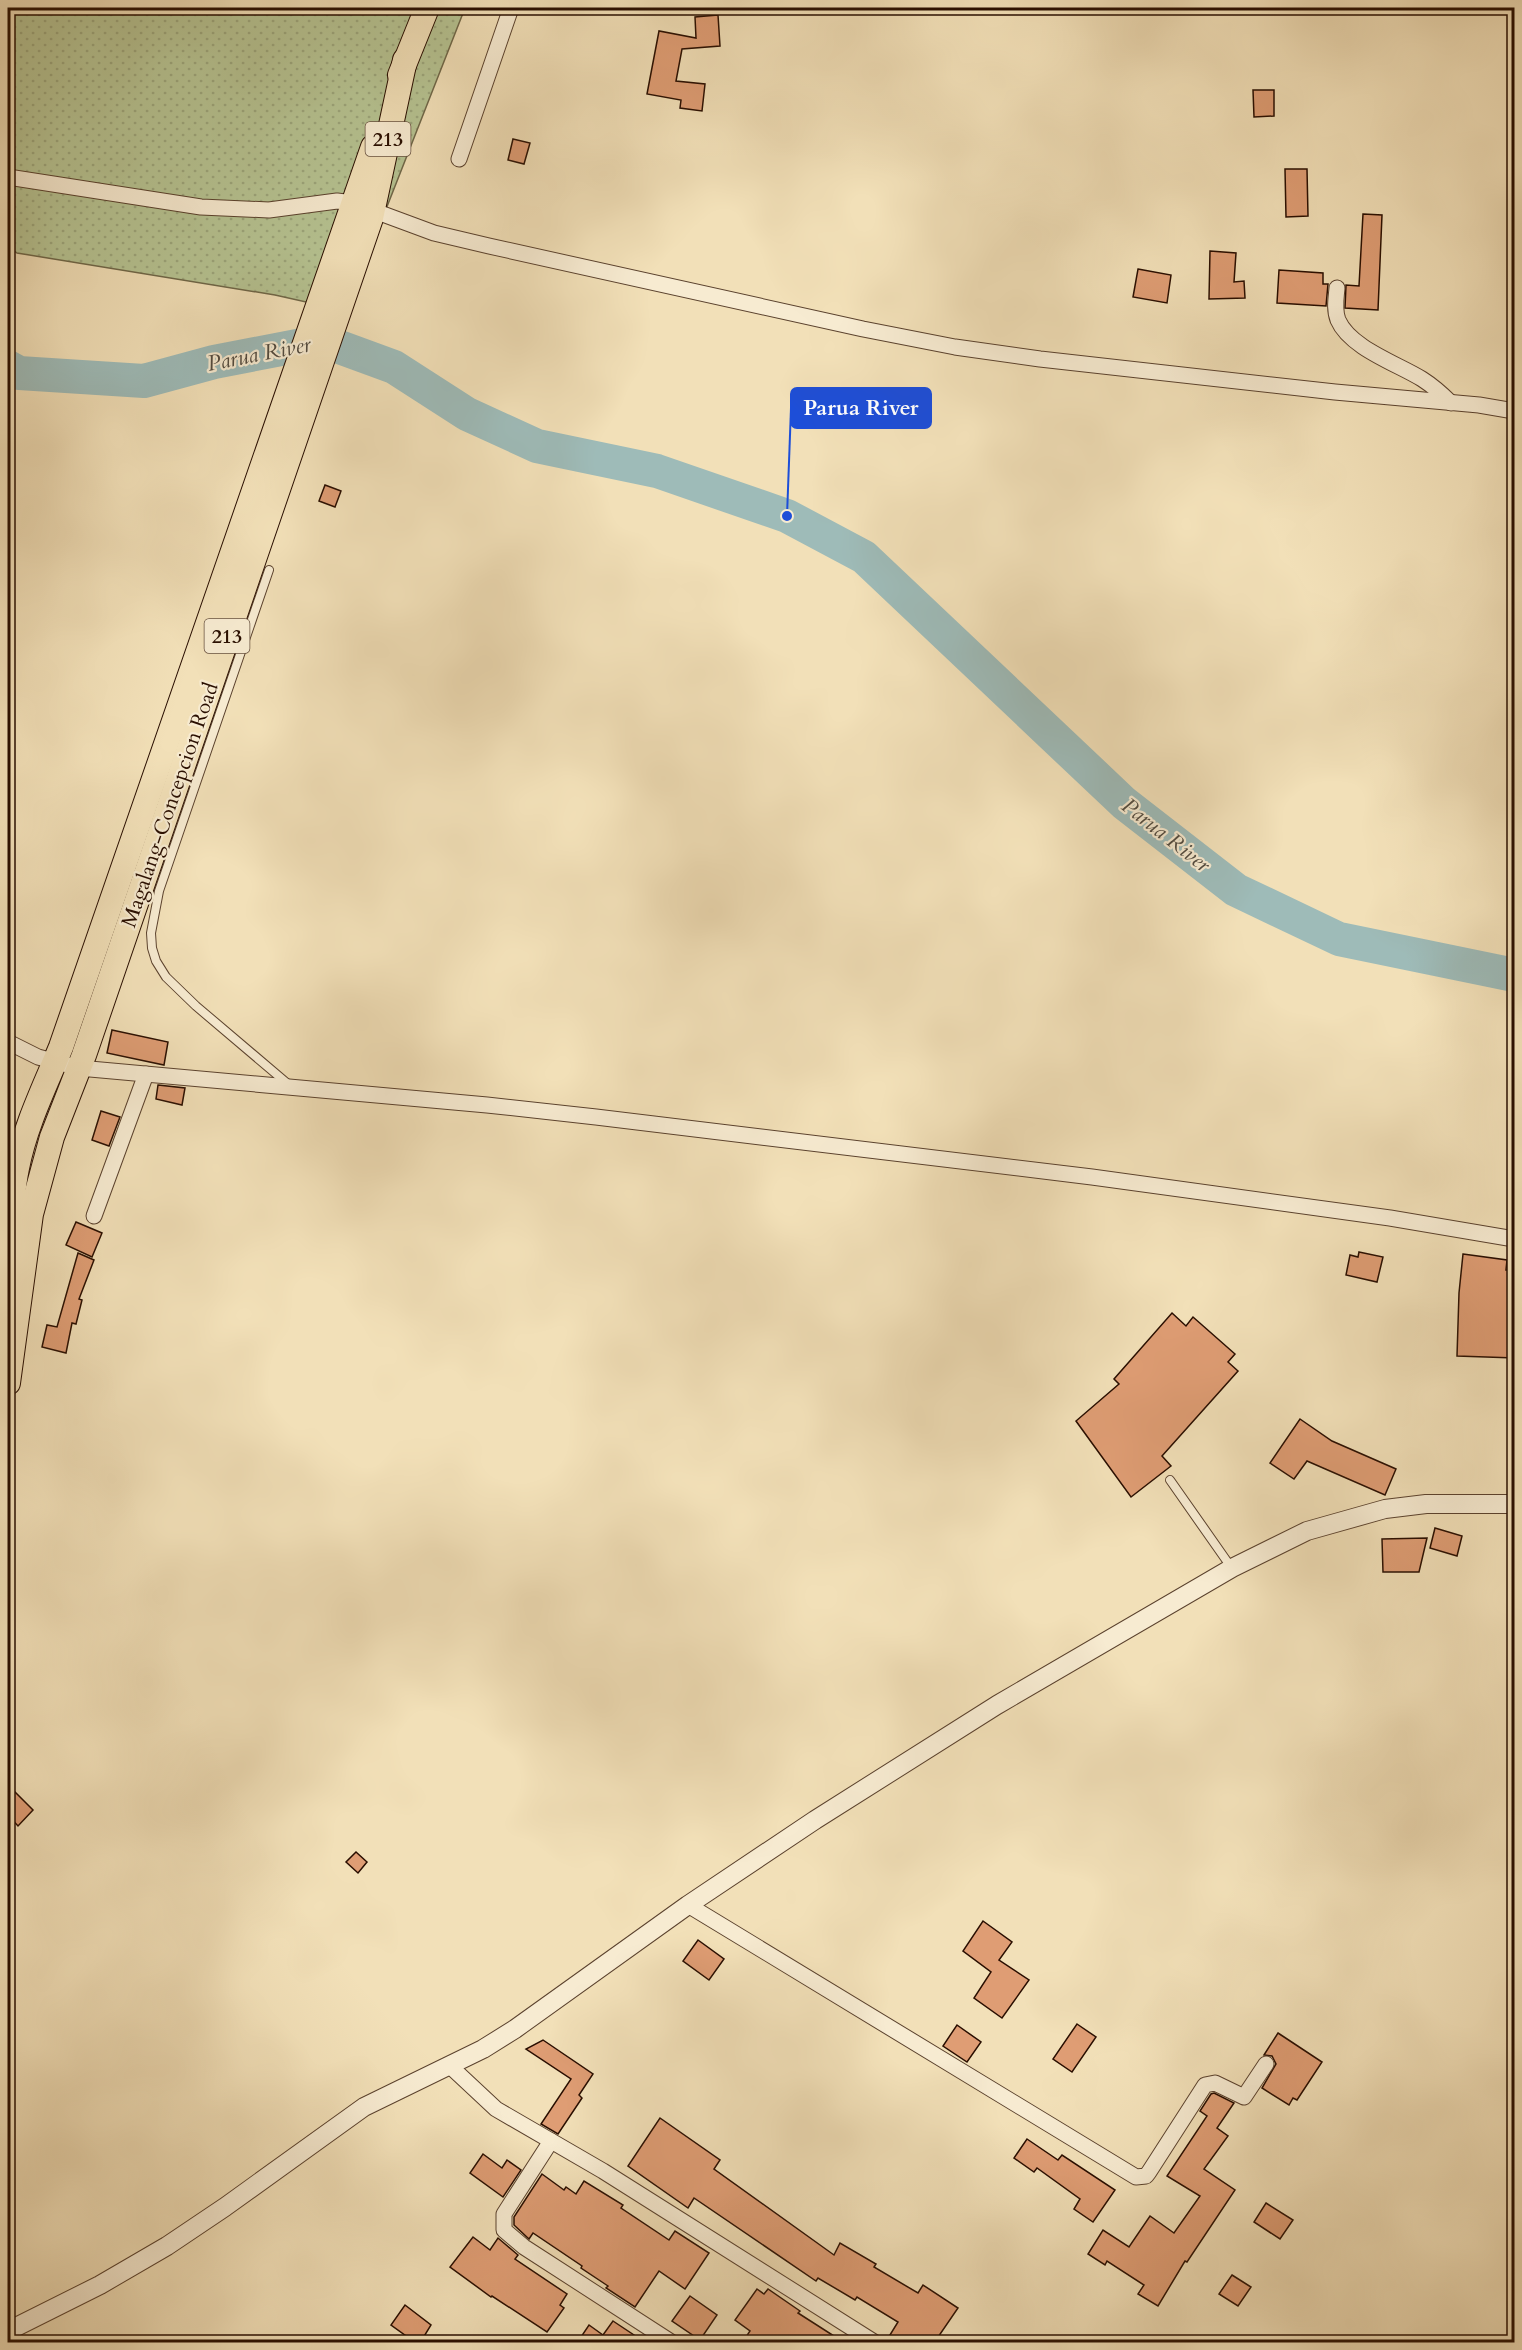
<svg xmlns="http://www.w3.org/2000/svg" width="1522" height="2350" font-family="Cardo,serif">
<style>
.green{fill:url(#green-dots);stroke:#706849;stroke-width:1.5}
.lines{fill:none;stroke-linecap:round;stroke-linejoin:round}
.river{stroke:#9ebbb8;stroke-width:34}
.building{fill:#df9d74;stroke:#290e00;stroke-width:1.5}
.service-casing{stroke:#5b422e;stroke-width:10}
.minor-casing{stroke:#5b422e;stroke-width:17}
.tertiary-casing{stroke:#5b422e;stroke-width:20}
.primary-casing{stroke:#290e00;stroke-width:26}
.service{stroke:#f7ebd1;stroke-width:8}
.minor{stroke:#f7ebd1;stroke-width:15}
.tertiary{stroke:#f7ebd1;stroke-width:18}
.primary{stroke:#f2e0b8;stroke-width:24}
.labels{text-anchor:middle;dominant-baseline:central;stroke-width:4.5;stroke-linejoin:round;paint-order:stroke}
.shield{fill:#f7ebd1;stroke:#67503f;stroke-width:1.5}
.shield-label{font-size:20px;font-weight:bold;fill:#290e00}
.street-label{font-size:21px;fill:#290e00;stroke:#f7ebd1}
.water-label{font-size:22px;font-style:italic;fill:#524b40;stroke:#f7ebd1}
.leader{fill:none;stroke:#1d4ed8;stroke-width:2}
.callout-dot{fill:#1d4ed8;stroke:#f7ebd1;stroke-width:2}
.callout{fill:#1d4ed8;stroke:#1d4ed8;stroke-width:2}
.callout-label{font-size:22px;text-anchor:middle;font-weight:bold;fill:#fff}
</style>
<defs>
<pattern id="green-dots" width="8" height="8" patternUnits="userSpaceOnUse" patternTransform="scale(1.5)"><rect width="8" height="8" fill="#b6c392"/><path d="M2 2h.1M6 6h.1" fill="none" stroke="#9ca67c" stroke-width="1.8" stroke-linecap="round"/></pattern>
</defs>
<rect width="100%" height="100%" fill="#f2e0b8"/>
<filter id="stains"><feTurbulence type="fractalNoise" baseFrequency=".00333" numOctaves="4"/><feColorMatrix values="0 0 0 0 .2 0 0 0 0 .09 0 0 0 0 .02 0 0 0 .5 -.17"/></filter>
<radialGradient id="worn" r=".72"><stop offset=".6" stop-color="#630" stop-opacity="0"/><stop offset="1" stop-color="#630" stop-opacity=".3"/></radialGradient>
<polygon class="green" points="8,8 465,8 346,311 275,295 17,253 8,246"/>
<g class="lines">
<polyline class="river" points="8,367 19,373 144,381 214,362 323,341 394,367 467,414 537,446 657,471 787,516 864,557 1124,803 1236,890 1339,939 1514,975"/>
</g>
<g class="building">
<polygon points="718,15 720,46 682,49 676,81 705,84 702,111 680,108 681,100 647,94 659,31 696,38 695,17"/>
<polygon points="1253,90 1274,90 1274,116 1254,117"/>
<polygon points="513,139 530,143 524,164 508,160"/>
<polygon points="1285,169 1307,169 1308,216 1286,217"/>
<polygon points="1363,214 1382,215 1378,310 1345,308 1346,285 1359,286"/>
<polygon points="1210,251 1236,253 1234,282 1244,281 1245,298 1209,299"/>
<polygon points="1138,269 1171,275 1167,303 1133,297"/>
<polygon points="1279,270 1323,273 1323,284 1328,284 1326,306 1277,303"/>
<polygon points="325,485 341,491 335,507 319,501"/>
<polygon points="112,1030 168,1042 164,1065 107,1053"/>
<polygon points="158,1085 185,1088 182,1105 156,1099"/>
<polygon points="101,1111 120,1117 109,1146 92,1140"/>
<polygon points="76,1222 102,1233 92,1257 66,1245"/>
<polygon points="1359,1252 1383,1257 1377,1282 1346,1275 1350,1255 1358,1257"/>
<polygon points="78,1253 94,1260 79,1299 82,1300 76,1324 72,1323 66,1353 42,1347 47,1325 57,1327"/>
<polygon points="1463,1254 1507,1260 1506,1270 1515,1270 1515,1358 1457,1356 1459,1293"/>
<polygon points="1172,1313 1186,1326 1193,1317 1235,1354 1228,1362 1238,1371 1162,1456 1171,1466 1131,1497 1076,1421 1119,1384 1114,1379"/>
<polygon points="1300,1419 1332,1441 1396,1469 1385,1495 1307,1461 1294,1479 1270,1463"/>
<polygon points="1435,1528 1462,1536 1457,1556 1430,1548"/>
<polygon points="1427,1538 1419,1572 1383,1572 1382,1539"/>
<polygon points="8,1785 33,1810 18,1826 8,1815"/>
<polygon points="356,1852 367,1862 358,1873 346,1862"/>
<polygon points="983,1921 1012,1942 999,1960 1029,1980 1002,2018 974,1998 991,1972 963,1951"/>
<polygon points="698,1940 724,1959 709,1980 683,1961"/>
<polygon points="1077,2024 1096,2037 1072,2072 1053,2059"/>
<polygon points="957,2025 981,2042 967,2062 943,2046"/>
<polygon points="1278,2033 1322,2062 1297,2100 1293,2098 1289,2105 1262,2088 1276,2064 1272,2056 1264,2055"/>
<polygon points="543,2040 593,2074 579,2095 582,2098 558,2134 541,2124 571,2079 526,2049"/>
<polygon points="1214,2093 1234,2103 1217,2128 1228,2136 1204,2169 1235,2190 1187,2262 1185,2261 1158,2306 1138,2294 1144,2285 1107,2261 1105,2265 1088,2254 1103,2230 1129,2247 1150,2216 1174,2233 1200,2196 1167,2176 1207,2116 1200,2111 1211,2094"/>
<polygon points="660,2118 720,2160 714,2169 834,2255 840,2243 876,2264 874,2267 918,2293 923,2285 958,2308 934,2343 885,2343 898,2322 857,2297 855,2300 818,2278 816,2281 694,2198 688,2208 628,2166"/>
<polygon points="1027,2139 1058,2160 1062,2155 1115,2190 1093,2222 1074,2209 1080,2199 1037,2168 1034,2172 1014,2158"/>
<polygon points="483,2154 502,2168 507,2160 521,2170 503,2197 470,2173"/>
<polygon points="542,2174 564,2190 566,2187 576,2194 584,2181 623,2205 621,2208 669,2240 675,2231 709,2253 685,2289 659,2271 635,2307 606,2288 608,2286 581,2268 582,2266 533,2233 529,2239 514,2225 514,2217"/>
<polygon points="1266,2203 1293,2220 1280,2239 1254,2222"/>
<polygon points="473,2237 490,2250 498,2238 518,2255 515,2259 567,2294 560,2305 564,2308 547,2332 492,2296 491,2297 450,2267"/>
<polygon points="1232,2275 1251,2287 1238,2306 1219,2294"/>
<polygon points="757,2289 764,2294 768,2289 800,2311 798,2313 845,2343 742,2343 750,2331 735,2320"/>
<polygon points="690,2296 717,2315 700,2340 672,2321"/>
<polygon points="405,2305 431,2325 420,2343 416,2343 391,2325"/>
<polygon points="613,2321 646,2343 577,2343 589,2325 603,2335"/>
</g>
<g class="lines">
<defs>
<g id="service">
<polyline points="269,570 159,891 151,933 152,948 156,961 166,977 196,1006 288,1084"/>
<polyline points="1170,1480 1231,1567"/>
</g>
<g id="minor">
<polyline points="459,159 511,8"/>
<polyline points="8,177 201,207 269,210 337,201 353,203 434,233 489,246 863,329 955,347 1040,359 1335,392 1479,405 1514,411"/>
<path d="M1337,288c-1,11 -3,22 1,32 12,28 60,44 84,59 11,7 20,15 29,24"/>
<polyline points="8,1042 38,1057 79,1068 487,1105 596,1117 1092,1177 1390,1218 1514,1239"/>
<polyline points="94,1216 146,1074"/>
<polyline points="688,1905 1136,2177 1146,2176 1149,2172 1205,2085 1215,2083 1244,2097 1266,2064"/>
<polyline points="450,2066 496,2109 603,2171 874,2342"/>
<polyline points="551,2141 504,2214 504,2230 524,2247 671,2342"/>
</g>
<polyline id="tertiary" points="8,2331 100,2285 167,2246 225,2207 364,2107 483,2049 515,2029 688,1905 815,1820 997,1705 1232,1568 1307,1531 1385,1509 1426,1504 1514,1504"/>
<g id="primary">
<polyline points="400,75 427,8"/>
<path d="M9,1269c2,-33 1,-68 8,-101 8,-42 28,-82 44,-121l312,-900"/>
<polyline points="8,1383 31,1214 52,1137 84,1055 371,218 405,60"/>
</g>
</defs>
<use href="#service" class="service-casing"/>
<use href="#minor" class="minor-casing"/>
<use href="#tertiary" class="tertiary-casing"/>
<use href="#primary" class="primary-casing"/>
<use href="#service" class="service"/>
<use href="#minor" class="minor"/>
<use href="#tertiary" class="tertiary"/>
<use href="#primary" class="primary"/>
</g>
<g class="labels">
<g class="shield">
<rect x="365.5" y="122" width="45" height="34" rx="4.5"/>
<rect x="204.5" y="619" width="45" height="34" rx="4.5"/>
</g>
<g class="shield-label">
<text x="388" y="139">213</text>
<text x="227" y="636">213</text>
</g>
<g class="street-label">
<text transform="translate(170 805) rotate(-71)">Magalang-Concepcion Road</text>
</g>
<g class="water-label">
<text transform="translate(259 354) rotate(-11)">Parua River</text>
<text transform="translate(1166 835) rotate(38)">Parua River</text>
</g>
</g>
<path class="leader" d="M787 516L791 408"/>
<circle class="callout-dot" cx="787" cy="516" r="6"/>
<rect class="callout" x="791" y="388" width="140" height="40" rx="6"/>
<g class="callout-label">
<text x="861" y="415">Parua River</text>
</g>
<rect width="1522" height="2350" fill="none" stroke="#f2e0b8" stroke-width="30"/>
<rect x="9" y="9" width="1504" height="2332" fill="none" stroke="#290e00" stroke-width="3"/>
<rect x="15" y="15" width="1492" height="2320" fill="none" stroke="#290e00" stroke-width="1.5"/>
<rect width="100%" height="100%" filter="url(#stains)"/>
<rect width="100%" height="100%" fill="url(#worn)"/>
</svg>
